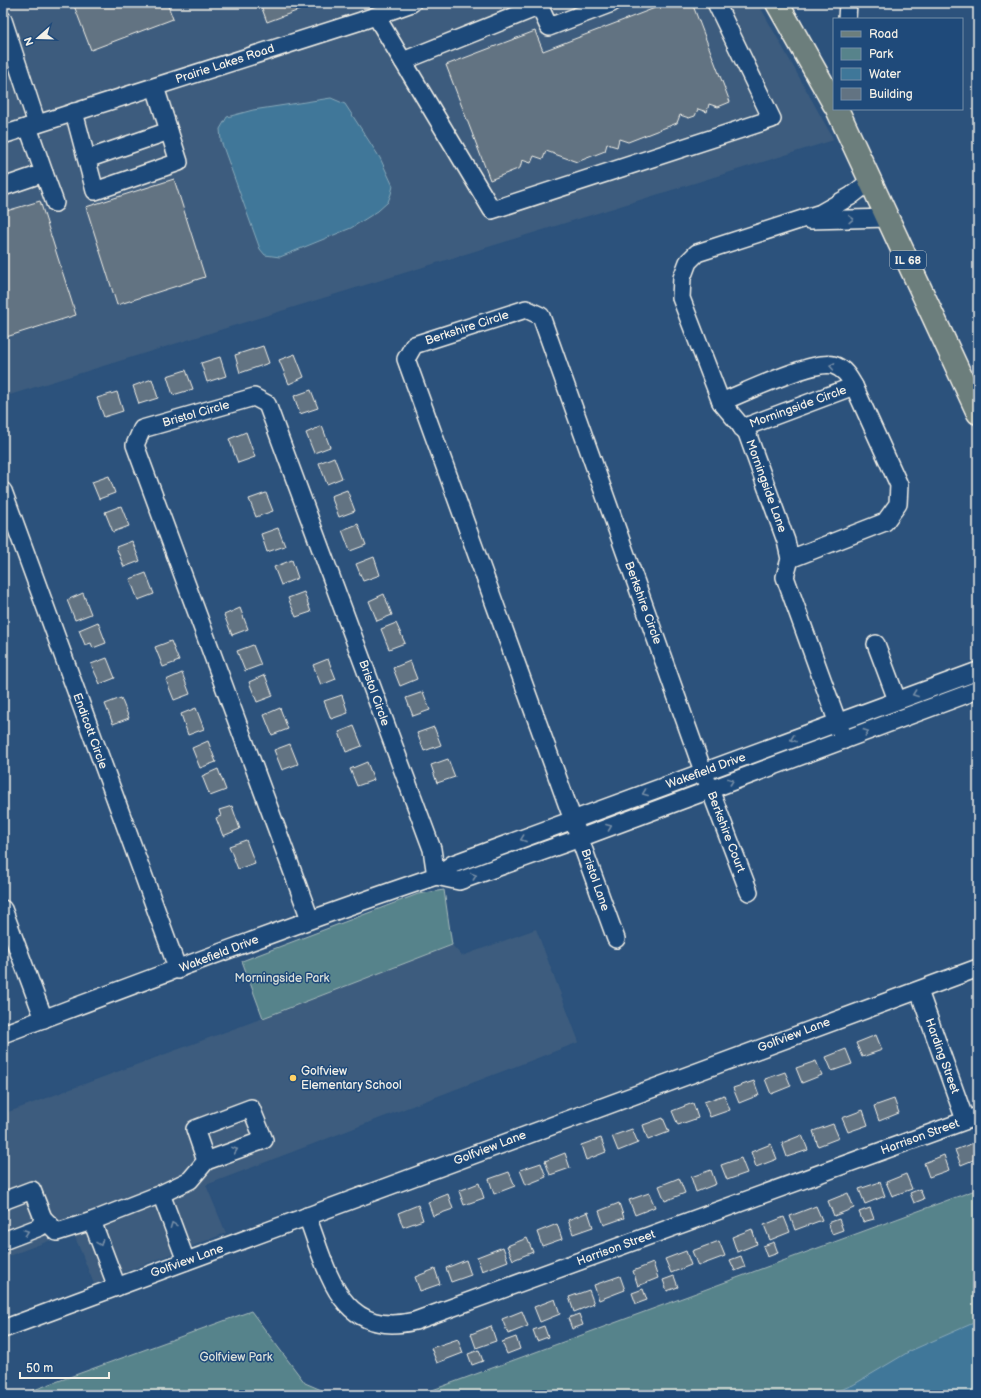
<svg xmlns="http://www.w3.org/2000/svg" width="981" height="1398" font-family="'Balsamiq Sans',sans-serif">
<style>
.built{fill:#3c5c7e}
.green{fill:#57838b;stroke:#a6baba}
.water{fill:#3f7799;stroke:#87a8b9}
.building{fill:#627382;stroke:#f4f1e8}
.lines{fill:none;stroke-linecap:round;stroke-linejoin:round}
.minor-casing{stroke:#f4f1e8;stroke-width:20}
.major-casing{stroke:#f4f1e8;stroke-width:25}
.minor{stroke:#1f4a7a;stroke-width:17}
.major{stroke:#6c7e7c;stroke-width:22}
.oneway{stroke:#748da6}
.poi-dot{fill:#ffd166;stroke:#1f4a7a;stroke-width:1.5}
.labels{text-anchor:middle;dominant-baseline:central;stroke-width:3;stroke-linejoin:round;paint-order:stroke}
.shield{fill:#1f4a7a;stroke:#b4bfc7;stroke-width:1}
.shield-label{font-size:11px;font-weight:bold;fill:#f4f1e8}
.street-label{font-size:12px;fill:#f4f1e8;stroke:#1f4a7a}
.park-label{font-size:12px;fill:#dce0da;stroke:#1f4a7a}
.poi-label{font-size:12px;fill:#f4f1e8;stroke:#1f4a7a;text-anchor:start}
</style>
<rect width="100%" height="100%" fill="#2c527c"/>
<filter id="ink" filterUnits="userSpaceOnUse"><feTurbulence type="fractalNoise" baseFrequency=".025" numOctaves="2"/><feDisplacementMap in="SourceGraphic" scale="8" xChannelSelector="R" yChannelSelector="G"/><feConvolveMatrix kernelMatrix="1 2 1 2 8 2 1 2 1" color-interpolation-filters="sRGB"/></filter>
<g filter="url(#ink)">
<g class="built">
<polygon points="3,3 758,3 834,140 3,397"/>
<polygon points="536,929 579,1042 206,1185 226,1233 94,1284 73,1232 3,1258 3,1114 263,1018 452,945 462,956"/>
</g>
<g class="green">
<polygon points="444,890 452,945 263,1018 242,961 418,894"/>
<polygon points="978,1189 978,1395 419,1395"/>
<polygon points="251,1311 305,1383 333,1395 20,1395"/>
</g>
<g class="water">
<polygon points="331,98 345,104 380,158 393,186 391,194 388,202 378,211 351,228 280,257 265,255 260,249 221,141 220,129 227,117 253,110"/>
<polygon points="978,1321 978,1395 827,1395 853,1385 910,1351"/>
</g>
<g class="building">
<polygon points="73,3 167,3 173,19 91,50"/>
<polygon points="260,3 318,3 267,22"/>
<polygon points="668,3 692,3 730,102 718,107 709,104 707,112 698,109 695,116 689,118 680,115 677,123 628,142 619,139 617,147 607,144 605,151 577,162 546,151 543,159 534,156 531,163 522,160 520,168 490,180 446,65 535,31 543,51"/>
<polygon points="174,179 205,277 117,305 86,207"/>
<polygon points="40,201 76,315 3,338 3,212"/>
<polygon points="263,346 269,363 240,373 235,355"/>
<polygon points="295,354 304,377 289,384 279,360"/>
<polygon points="220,357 226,376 207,382 201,363"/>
<polygon points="186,370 193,389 173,395 167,376"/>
<polygon points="152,379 158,398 139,404 133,386"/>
<polygon points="311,390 318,408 300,414 294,396"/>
<polygon points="117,392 123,411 104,417 97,398"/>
<polygon points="322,426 330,447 314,453 306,433"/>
<polygon points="246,432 255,457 238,463 229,439"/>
<polygon points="334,457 342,478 327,484 319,463"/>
<polygon points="109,476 115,493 99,499 92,482"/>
<polygon points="347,490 355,511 339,517 331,496"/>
<polygon points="266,493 273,511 256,517 249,499"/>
<polygon points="121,506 129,526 113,532 105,512"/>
<polygon points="358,524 366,545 350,551 342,530"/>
<polygon points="278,528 285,546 267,552 261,534"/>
<polygon points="132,541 140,561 124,567 116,547"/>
<polygon points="374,557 380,575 363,581 356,564"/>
<polygon points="292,560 298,578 281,585 274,567"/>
<polygon points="146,573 154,594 138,600 130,579"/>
<polygon points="304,592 311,612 296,617 288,598"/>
<polygon points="83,593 91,614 75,620 67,600"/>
<polygon points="384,594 392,615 377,621 369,601"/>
<polygon points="240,608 248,629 232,635 224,615"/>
<polygon points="98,622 106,643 93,648 91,643 85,645 79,630"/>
<polygon points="396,623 405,643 389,649 381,629"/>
<polygon points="171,641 179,661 163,667 155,647"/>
<polygon points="253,645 261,665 245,671 237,651"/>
<polygon points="107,658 115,678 100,684 91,664"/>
<polygon points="328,659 336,679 321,685 313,665"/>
<polygon points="410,661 417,679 400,686 393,668"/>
<polygon points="182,673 190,694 174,700 166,680"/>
<polygon points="265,675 273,696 257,702 249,682"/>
<polygon points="423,692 430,710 413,716 406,698"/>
<polygon points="342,695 348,713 331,719 324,701"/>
<polygon points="121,698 129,718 113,724 105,704"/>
<polygon points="196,708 204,729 188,735 181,714"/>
<polygon points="280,708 288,729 272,735 264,715"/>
<polygon points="354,726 362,746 346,752 339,732"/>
<polygon points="434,727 441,745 424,751 417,733"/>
<polygon points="208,741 216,762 200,768 192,748"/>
<polygon points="290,744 298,764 282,770 274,750"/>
<polygon points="448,759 455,777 437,783 431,765"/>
<polygon points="367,762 374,780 357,786 350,769"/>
<polygon points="218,769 226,790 210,796 202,776"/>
<polygon points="232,806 240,829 223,836 216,818 221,816 219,810"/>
<polygon points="246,840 255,863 238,869 229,846"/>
<polygon points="876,1035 882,1050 862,1057 856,1043"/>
<polygon points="846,1049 852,1064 832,1071 826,1057"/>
<polygon points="816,1061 822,1075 802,1083 796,1068"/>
<polygon points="785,1072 791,1086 771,1094 765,1079"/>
<polygon points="754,1081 759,1095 739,1103 733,1088"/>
<polygon points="724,1095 730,1110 710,1117 704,1102"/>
<polygon points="894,1099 899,1113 879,1121 874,1106"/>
<polygon points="693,1103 698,1118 678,1125 672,1111"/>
<polygon points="863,1110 868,1125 848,1132 842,1118"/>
<polygon points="663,1118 669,1132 648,1140 643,1125"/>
<polygon points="833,1124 839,1138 818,1146 813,1131"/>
<polygon points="632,1129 638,1143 618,1151 612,1136"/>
<polygon points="802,1135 808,1150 787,1157 782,1143"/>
<polygon points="601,1138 606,1152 586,1160 581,1145"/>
<polygon points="976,1142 978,1158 961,1165 955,1150"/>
<polygon points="771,1144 777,1159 756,1167 751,1152"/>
<polygon points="565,1153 570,1168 550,1175 545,1161"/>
<polygon points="944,1155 949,1170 929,1177 924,1163"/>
<polygon points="741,1158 747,1173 727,1180 721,1165"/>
<polygon points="541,1163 546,1177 526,1185 520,1170"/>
<polygon points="711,1170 716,1184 696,1192 691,1177"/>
<polygon points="509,1172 515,1186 494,1194 489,1179"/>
<polygon points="906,1174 912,1189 892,1196 886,1182"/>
<polygon points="679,1178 685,1193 665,1201 659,1186"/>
<polygon points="880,1182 885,1196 865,1204 859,1189"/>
<polygon points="479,1183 484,1198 464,1205 459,1191"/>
<polygon points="920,1189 924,1199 914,1203 910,1193"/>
<polygon points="649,1193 655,1207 635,1215 629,1200"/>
<polygon points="848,1193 854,1208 834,1216 828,1201"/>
<polygon points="448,1194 453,1209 433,1216 428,1202"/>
<polygon points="619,1203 624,1218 604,1225 599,1211"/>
<polygon points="418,1205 423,1220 403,1227 398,1213"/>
<polygon points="816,1206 822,1220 795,1230 790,1216"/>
<polygon points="870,1208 874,1219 863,1222 859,1212"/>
<polygon points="588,1212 593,1227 573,1234 568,1220"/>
<polygon points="784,1217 790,1232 770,1240 764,1225"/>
<polygon points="839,1219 843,1230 832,1234 828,1223"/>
<polygon points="557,1224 562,1239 542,1246 537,1232"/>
<polygon points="752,1229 757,1244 737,1252 732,1237"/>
<polygon points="527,1238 533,1252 513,1260 507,1246"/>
<polygon points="719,1241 725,1256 698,1266 692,1251"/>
<polygon points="774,1242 778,1253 767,1257 763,1246"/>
<polygon points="503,1247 508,1261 482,1271 477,1257"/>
<polygon points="686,1251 691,1265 671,1273 665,1259"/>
<polygon points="741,1256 745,1267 735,1271 730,1260"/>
<polygon points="466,1260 471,1275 451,1282 446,1268"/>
<polygon points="653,1263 658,1278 638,1286 633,1271"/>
<polygon points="435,1269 440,1284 420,1291 415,1277"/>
<polygon points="620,1276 625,1290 599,1300 594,1285"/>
<polygon points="674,1276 678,1287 667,1291 663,1280"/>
<polygon points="643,1289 647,1300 636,1304 632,1293"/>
<polygon points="589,1290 594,1304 574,1312 569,1297"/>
<polygon points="555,1299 560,1314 540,1322 534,1307"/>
<polygon points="522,1311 528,1326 508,1334 502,1319"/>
<polygon points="579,1314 583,1325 572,1329 568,1318"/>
<polygon points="491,1326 496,1341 476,1348 471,1334"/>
<polygon points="544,1326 548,1337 537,1341 533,1330"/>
<polygon points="516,1337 520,1349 507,1354 502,1342"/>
<polygon points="458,1339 463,1353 437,1363 431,1348"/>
<polygon points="479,1350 483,1361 472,1365 468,1354"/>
</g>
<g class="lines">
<defs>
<g id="minor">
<polyline points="538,3 549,27 612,3"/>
<polyline points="376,16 492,210 772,119 716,3"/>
<polyline points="847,19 848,3"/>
<polyline points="3,20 37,124"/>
<polyline points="403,61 540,6"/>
<polyline points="74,112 95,191 179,162 155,87"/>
<polyline points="3,135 361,21 412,3"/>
<polyline points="87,159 169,131"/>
<polyline points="44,173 55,203"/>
<polyline points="3,187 44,173 28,127"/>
<polyline points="810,220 889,218"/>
<path d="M721,402c23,-9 91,-42 112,-37 11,3 16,12 21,21l-112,42"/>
<polyline points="3,491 178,970"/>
<polyline points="790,559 885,522 898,504 899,485 854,386"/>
<polyline points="876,644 897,700"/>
<polyline points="844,740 785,577 790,559 786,541 747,433 721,402 681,298 682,278 688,262 697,253 821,213 851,196 870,181"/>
<polyline points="436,876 459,881 580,838 978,690"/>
<polyline points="3,909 44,1019"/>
<polyline points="310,919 135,445 142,429 254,397 267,404 432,849 436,876"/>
<polyline points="616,939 406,359 414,345 526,309 541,316 703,771 749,892"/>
<polyline points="919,991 965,1120"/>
<path d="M3,1034c144,-54 288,-109 433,-158l17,-12 525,-193"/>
<polyline points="161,1194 190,1180 206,1161 264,1140 251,1108 195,1129 206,1161"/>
<polyline points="3,1201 32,1190 43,1218 57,1232 92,1221"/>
<path d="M307,1216c21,55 32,123 108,105l563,-205"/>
<polyline points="3,1241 40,1227 43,1218"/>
<polyline points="117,1287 92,1221 161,1194 186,1261"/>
<polyline points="3,1329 978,968"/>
</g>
<g id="major">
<polyline points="777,3 834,104"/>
<polyline points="837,109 978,413"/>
</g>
</defs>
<use href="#minor" class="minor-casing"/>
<use href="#major" class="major-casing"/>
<use href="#minor" class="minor"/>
<use href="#major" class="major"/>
</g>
<defs><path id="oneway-chevron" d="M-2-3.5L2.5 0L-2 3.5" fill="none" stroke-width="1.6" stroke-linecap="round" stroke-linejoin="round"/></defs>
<g class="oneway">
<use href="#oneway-chevron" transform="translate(851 219) rotate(-2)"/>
<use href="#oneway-chevron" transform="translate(832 366) rotate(-169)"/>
<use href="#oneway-chevron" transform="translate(915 694) rotate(160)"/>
<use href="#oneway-chevron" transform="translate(866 732) rotate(-20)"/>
<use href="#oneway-chevron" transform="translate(793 739) rotate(160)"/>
<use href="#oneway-chevron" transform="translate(731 781) rotate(-20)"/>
<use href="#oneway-chevron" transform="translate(645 793) rotate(159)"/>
<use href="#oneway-chevron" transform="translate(609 827) rotate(-21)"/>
<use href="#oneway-chevron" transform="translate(523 839) rotate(160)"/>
<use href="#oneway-chevron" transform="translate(474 876) rotate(-19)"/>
<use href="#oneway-chevron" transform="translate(235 1150) rotate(-20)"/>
<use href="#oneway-chevron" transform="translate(173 1225) rotate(-111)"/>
<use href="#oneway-chevron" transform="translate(26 1232) rotate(-20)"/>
<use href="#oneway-chevron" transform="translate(100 1243) rotate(69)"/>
</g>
</g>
<circle class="poi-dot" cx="293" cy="1078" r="4"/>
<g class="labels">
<rect class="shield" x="890" y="251" width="36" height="18" rx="3"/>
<g class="shield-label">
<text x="908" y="260">IL 68</text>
</g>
<g class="street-label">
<text transform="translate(225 64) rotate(-18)">Prairie Lakes Road</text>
<text transform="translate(467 328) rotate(-18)">Berkshire Circle</text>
<text transform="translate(798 407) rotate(-20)">Morningside Circle</text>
<text transform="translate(196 414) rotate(-16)">Bristol Circle</text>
<text transform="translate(766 486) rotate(70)">Morningside Lane</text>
<text transform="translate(643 603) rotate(70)">Berkshire Circle</text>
<text transform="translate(374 693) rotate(70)">Bristol Circle</text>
<text transform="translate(90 731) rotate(70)">Endicott Circle</text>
<text transform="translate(706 771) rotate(-20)">Wakefield Drive</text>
<text transform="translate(726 832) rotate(69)">Berkshire Court</text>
<text transform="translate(595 880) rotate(71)">Bristol Lane</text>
<text transform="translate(219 954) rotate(-21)">Wakefield Drive</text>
<text transform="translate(794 1035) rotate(-21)">Golfview Lane</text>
<text transform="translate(942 1056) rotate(70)">Harding Street</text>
<text transform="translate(920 1137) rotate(-20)">Harrison Street</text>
<text transform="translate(490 1148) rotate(-21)">Golfview Lane</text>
<text transform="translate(616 1248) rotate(-20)">Harrison Street</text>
<text transform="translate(187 1261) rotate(-20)">Golfview Lane</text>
</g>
<g class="park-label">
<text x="282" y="978">Morningside Park</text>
<text x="236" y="1357">Golfview Park</text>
</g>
<g class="poi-label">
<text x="301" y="1071">Golfview<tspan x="301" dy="14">Elementary School</tspan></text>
</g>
</g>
<rect width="981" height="1398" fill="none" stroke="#1f4a7a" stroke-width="16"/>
<rect x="8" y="8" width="965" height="1382" fill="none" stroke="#f4f1e8" stroke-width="1.5" filter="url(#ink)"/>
<rect x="833" y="18" width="130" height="92" fill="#1f4a7a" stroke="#748da6"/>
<rect x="841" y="31" width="20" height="6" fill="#6c7e7c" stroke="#748da6"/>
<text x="869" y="38" font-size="12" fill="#f4f1e8">Road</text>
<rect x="841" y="48" width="20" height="12" fill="#57838b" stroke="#748da6"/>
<text x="869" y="58" font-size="12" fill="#f4f1e8">Park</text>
<rect x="841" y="68" width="20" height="12" fill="#3f7799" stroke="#748da6"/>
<text x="869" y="78" font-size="12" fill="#f4f1e8">Water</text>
<rect x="841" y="88" width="20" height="12" fill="#627382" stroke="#748da6"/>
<text x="869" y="98" font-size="12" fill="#f4f1e8">Building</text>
<g transform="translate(38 38) rotate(250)" stroke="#1f4a7a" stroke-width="3" paint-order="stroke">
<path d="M0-3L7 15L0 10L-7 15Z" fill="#f4f1e8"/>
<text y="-6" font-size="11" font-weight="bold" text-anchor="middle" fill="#f4f1e8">N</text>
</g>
<path d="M20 1372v6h89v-6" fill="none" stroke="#f4f1e8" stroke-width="2"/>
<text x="26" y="1372" font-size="12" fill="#f4f1e8" stroke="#1f4a7a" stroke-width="3" paint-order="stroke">50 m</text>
</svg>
